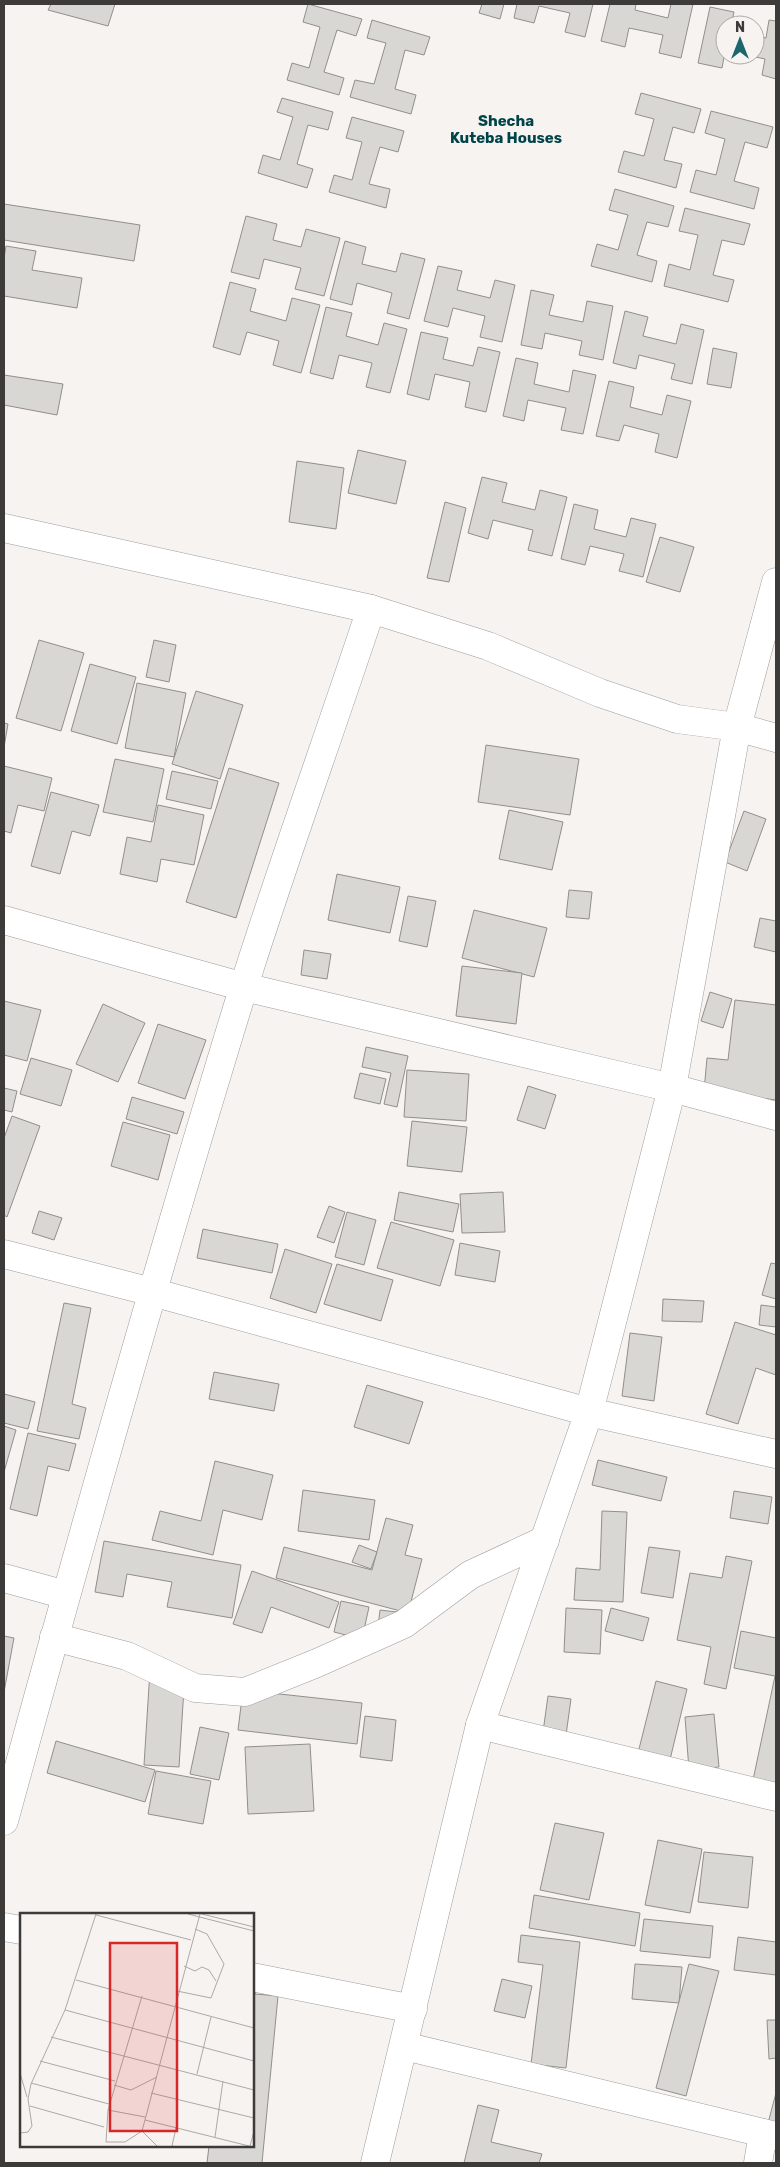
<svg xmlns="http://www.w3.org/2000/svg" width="780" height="2167" font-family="Rubik,sans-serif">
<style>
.building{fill:#d9d7d4;stroke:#918f8c}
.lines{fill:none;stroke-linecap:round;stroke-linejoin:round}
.street-casing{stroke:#a09c9a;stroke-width:29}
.street{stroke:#fff;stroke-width:28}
.labels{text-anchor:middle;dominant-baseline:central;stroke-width:4.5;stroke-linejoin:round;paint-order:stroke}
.neighbourhood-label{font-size:15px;font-weight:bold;fill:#00444a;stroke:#f7f3f0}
.inset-road{fill:none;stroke:#aca9a7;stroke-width:1}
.view{fill:#d62828;fill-opacity:0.15;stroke:#d62828;stroke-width:2.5}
.inset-edge{fill:none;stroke:#3c3b3a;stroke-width:2.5}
</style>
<rect width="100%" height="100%" fill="#f7f3f0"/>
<g class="building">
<polygon points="51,4 115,4 108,26 48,10"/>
<polygon points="308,4 362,19 356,36 337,30 324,72 344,78 339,95 287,80 292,63 309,68 320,27 303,22"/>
<polygon points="482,4 504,4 500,19 479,13"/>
<polygon points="517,4 593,4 585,37 565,32 570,13 539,6 534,23 514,18"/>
<polygon points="610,4 636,4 635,10 668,18 671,4 693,4 681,58 659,53 663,35 629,28 625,47 601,41"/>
<polygon points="710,7 734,12 731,25 725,25 725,52 722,68 698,63"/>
<polygon points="372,20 430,37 424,55 405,50 395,89 416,95 411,114 350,97 355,80 374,84 386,43 367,38"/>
<polygon points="769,20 776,21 776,79 762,75 765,59 746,55 755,55 755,36 766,38"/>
<polygon points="641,93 701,109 694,133 673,127 664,160 682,164 676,188 618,172 624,151 644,156 654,119 635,114"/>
<polygon points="282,98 333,112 328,130 308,125 297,164 313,169 307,188 258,173 263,155 280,160 293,117 277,112"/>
<polygon points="711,111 773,127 767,148 745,142 734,181 759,188 754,209 690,192 696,170 716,175 725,139 705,133"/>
<polygon points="352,117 404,131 398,152 380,147 369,184 390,189 386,208 329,192 334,175 352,180 362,142 346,138"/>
<polygon points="615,189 674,206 668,227 647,222 637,255 657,261 652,282 591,266 597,244 618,250 628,215 609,210"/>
<polygon points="4,204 140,225 134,261 4,240"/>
<polygon points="685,208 750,224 744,245 722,240 713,275 734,280 728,302 664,286 669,264 690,270 698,235 679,231"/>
<polygon points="246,216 277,224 273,240 301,247 306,229 340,238 324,296 295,289 301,268 264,259 259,279 231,272"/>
<polygon points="345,241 366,247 362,264 396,272 401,253 425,259 409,319 387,313 392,293 357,283 352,305 330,299"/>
<polygon points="6,246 36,251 32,270 82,278 77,308 4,296 4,258"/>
<polygon points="438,266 462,271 457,290 490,298 495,280 515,285 502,342 480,337 485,316 453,308 448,327 424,321"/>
<polygon points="230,282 256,289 250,311 286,321 292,298 320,305 301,373 273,365 279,341 247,332 240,355 213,347"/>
<polygon points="531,290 554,295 549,315 583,322 587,301 613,306 603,360 579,355 582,341 545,333 542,349 521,345"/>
<polygon points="326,307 352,313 346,336 378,345 384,323 407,329 390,393 366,387 372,363 339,355 333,379 310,373"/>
<polygon points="625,311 648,317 643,336 676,344 681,324 704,330 692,384 671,379 675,364 639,355 636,369 613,363"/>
<polygon points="421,332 448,338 443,359 473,366 478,347 500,352 486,412 465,407 470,382 435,374 429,400 407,394"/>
<polygon points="713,348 737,353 731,388 707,384"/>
<polygon points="516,358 538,363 534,384 569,392 573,370 596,375 583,434 561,430 566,408 528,400 524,421 503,416"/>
<polygon points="4,375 63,384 57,415 4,405"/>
<polygon points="609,381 634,387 630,407 662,415 667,395 691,401 677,458 655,452 659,434 624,425 619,441 596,436"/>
<polygon points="358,450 406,461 396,504 348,493"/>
<polygon points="297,461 344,468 336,529 289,522"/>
<polygon points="482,477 507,483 502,502 535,510 540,490 567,497 552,556 528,550 533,530 493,520 488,539 468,533"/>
<polygon points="445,502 466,508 449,582 427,578"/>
<polygon points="574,504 598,510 594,529 626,537 631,518 656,524 643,577 619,571 624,554 590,546 585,565 561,559"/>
<polygon points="660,537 694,547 680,592 646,582"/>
<polygon points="39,640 84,653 61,731 16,718"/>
<polygon points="154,640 176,645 169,682 146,677"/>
<polygon points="90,664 136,677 117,744 71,731"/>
<polygon points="137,683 186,693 174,757 125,748"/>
<polygon points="196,691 243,705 220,779 172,764"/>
<polygon points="4,723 8,724 4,747"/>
<polygon points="486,745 579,759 570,815 478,802"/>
<polygon points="115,759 164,769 153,822 103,812"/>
<polygon points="4,766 52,778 44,811 18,805 11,833 4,831"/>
<polygon points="229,768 279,783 236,918 186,902"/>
<polygon points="172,771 218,781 211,809 166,799"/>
<polygon points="51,792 99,805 90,836 72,831 60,874 31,866"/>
<polygon points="158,805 204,815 194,865 161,859 157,882 120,874 127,837 151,842"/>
<polygon points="509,810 563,822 552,870 499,859"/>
<polygon points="744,811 766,819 747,871 725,862"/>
<polygon points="337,874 400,887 390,933 328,920"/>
<polygon points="569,890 592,892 589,919 566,917"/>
<polygon points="408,896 436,901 427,947 399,941"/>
<polygon points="474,910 547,928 534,977 462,958"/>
<polygon points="760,918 776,921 776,952 754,947"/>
<polygon points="304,950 331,954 327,979 301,975"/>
<polygon points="462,966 522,973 516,1024 456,1016"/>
<polygon points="710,992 732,999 723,1028 701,1021"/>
<polygon points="735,1000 776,1005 776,1100 704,1091 707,1058 728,1060"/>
<polygon points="4,1001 41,1010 27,1061 4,1055"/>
<polygon points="103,1004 145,1023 118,1082 76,1064"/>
<polygon points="158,1024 206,1040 185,1099 138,1083"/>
<polygon points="366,1047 408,1056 397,1107 384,1104 391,1073 362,1067"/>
<polygon points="31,1058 72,1070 61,1106 20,1094"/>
<polygon points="407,1070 469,1074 466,1121 404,1117"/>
<polygon points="360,1073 386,1079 380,1104 354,1098"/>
<polygon points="528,1086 556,1095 545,1129 517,1120"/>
<polygon points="4,1088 17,1091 12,1112 4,1110"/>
<polygon points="132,1097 184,1112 177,1134 126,1119"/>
<polygon points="12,1116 40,1126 7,1217 4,1215 4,1138"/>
<polygon points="412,1121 467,1127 462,1172 407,1166"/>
<polygon points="123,1122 170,1135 158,1180 111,1166"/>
<polygon points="399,1192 459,1204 453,1232 394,1220"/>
<polygon points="503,1192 505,1232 462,1233 460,1194"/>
<polygon points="329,1206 345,1212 334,1243 317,1237"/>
<polygon points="39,1211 62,1218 54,1240 32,1233"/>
<polygon points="347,1212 376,1220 364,1265 335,1257"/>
<polygon points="391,1222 454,1240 440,1286 377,1268"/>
<polygon points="203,1229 278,1244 272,1273 197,1258"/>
<polygon points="460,1243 500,1251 495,1282 455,1275"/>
<polygon points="285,1249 332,1264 316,1313 270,1298"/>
<polygon points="771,1263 776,1264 776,1299 762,1295"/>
<polygon points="337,1264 393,1280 381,1321 324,1304"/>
<polygon points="663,1299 704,1301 702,1322 662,1321"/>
<polygon points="64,1303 91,1308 72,1404 86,1408 79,1439 37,1431"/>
<polygon points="761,1305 776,1307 776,1327 759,1325"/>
<polygon points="735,1322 776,1335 776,1375 756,1368 738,1424 706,1414"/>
<polygon points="630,1333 662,1337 654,1401 622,1396"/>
<polygon points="214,1372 279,1384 274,1411 209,1399"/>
<polygon points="367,1385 423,1402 409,1444 354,1427"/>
<polygon points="4,1394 35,1402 28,1429 4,1423"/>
<polygon points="4,1426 16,1430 4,1472"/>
<polygon points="28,1433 76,1444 69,1471 48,1466 37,1516 10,1509"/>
<polygon points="598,1460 667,1477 661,1501 592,1485"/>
<polygon points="215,1461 273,1475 262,1520 223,1510 213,1555 152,1540 160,1511 201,1521"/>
<polygon points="303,1490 375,1500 369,1540 298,1531"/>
<polygon points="734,1491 772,1497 768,1524 730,1518"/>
<polygon points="602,1511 627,1512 623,1602 574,1600 576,1568 600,1570"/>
<polygon points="386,1518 413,1525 405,1555 422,1559 408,1613 276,1578 284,1547 372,1570"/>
<polygon points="104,1541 241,1565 232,1618 167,1607 172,1582 127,1574 123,1597 95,1592"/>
<polygon points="359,1545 377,1552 371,1569 352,1562"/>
<polygon points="649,1547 680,1551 673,1598 641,1593"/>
<polygon points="726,1556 752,1561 726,1689 704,1684 711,1647 677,1640 690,1573 722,1578"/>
<polygon points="252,1571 339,1602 329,1628 271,1607 262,1633 233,1624"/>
<polygon points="341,1601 369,1607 362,1639 334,1632"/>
<polygon points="566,1608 602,1610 600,1654 564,1652"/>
<polygon points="611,1608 649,1618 643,1641 605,1631"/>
<polygon points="380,1610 405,1613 378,1627"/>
<polygon points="741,1631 776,1638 776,1784 753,1780 775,1676 734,1668"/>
<polygon points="4,1636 14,1638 4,1692"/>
<polygon points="150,1670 185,1672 179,1767 144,1765"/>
<polygon points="656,1681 687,1689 668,1768 636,1761"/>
<polygon points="243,1690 362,1703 357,1744 238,1730"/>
<polygon points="548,1696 571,1699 566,1735 543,1732"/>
<polygon points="714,1714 719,1767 689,1770 685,1717"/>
<polygon points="365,1716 396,1720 392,1761 360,1757"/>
<polygon points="200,1727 229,1733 219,1780 190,1774"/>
<polygon points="56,1741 155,1770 145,1802 47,1773"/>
<polygon points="310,1744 314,1811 248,1814 245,1747"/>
<polygon points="156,1771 211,1781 203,1824 148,1814"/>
<polygon points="555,1823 604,1833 589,1900 540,1890"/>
<polygon points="658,1840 702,1849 690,1913 645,1905"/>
<polygon points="704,1852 753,1857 748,1908 698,1902"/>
<polygon points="534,1895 640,1913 635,1946 529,1928"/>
<polygon points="644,1919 713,1926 710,1958 640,1951"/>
<polygon points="521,1935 580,1942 566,2068 531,2064 543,1965 518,1962"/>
<polygon points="738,1937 776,1942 776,1975 734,1970"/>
<polygon points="252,1963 258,1964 255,1994 278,1996 262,2163 207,2163 209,2146 252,2146"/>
<polygon points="635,1964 682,1967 679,2003 632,1999"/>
<polygon points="689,1964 719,1971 686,2096 656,2088"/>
<polygon points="502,1979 532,1986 525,2018 494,2011"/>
<polygon points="767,2020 776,2020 776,2058 769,2059"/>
<polygon points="776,2093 776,2125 768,2123"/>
<polygon points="478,2105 499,2110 491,2142 542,2154 539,2163 464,2163"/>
</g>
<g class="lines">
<defs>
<g id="street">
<polyline points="4,528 371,609 488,646 600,693 677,719 737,727 776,738"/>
<polyline points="4,920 244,987 672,1088 776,1116"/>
<polyline points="4,1254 152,1292 589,1412 776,1454"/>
<polyline points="4,1578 66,1595"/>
<polyline points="54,1637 127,1656 195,1688 245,1692 317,1663 404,1624 470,1575 545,1540"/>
<polyline points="480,1725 776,1797"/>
<path d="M4,1821c76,-278 154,-556 239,-832 40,-127 86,-253 128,-380"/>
<polyline points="4,1927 21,1930"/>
<polyline points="252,1977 413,2009"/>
<polyline points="404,2046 776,2136"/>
<polyline points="375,2163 480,1725 589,1412 672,1088 737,727 776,582"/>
<polyline points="758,2163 763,2133"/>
</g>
</defs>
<use href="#street" class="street-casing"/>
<use href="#street" class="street"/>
</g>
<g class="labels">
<g class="neighbourhood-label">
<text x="506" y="121">Shecha<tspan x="506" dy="17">Kuteba Houses</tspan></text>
</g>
</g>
<g transform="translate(20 1913)">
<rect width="234" height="234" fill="#f7f3f0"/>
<path class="inset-road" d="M168,1l66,17M182,1l52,13M76,2l95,25M164,53l11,5 7,-4 7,3 7,11M56,67l178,48M157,78l34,7 13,-34 -17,-30 -12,-5M122,83l-34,114 -2,32h19l17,-11 58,-217M45,97l189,51M31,124l203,53M20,148l75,20M0,160l7,24M177,161l14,-57M11,170l78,21M94,172l17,5 26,-13M131,180l103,25M10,193l74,21M88,197l37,7M125,207l104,26M122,218l15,15M0,220l8,-1 4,-6 -4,-27 3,-15 34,-74 31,-96M195,224l8,-56M152,233l4,-18M230,233l4,-15"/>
<path class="view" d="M90,30h67v188h-67z"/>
<rect width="234" height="234" class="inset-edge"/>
</g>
<rect width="780" height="2167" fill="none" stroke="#3c3b3a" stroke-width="10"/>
<g transform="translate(740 40)"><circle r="24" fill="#f7f3f0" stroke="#aca9a7"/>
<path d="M0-4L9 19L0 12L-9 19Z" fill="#1b676e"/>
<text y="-8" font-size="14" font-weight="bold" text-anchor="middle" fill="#3c3b3a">N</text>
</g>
</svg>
